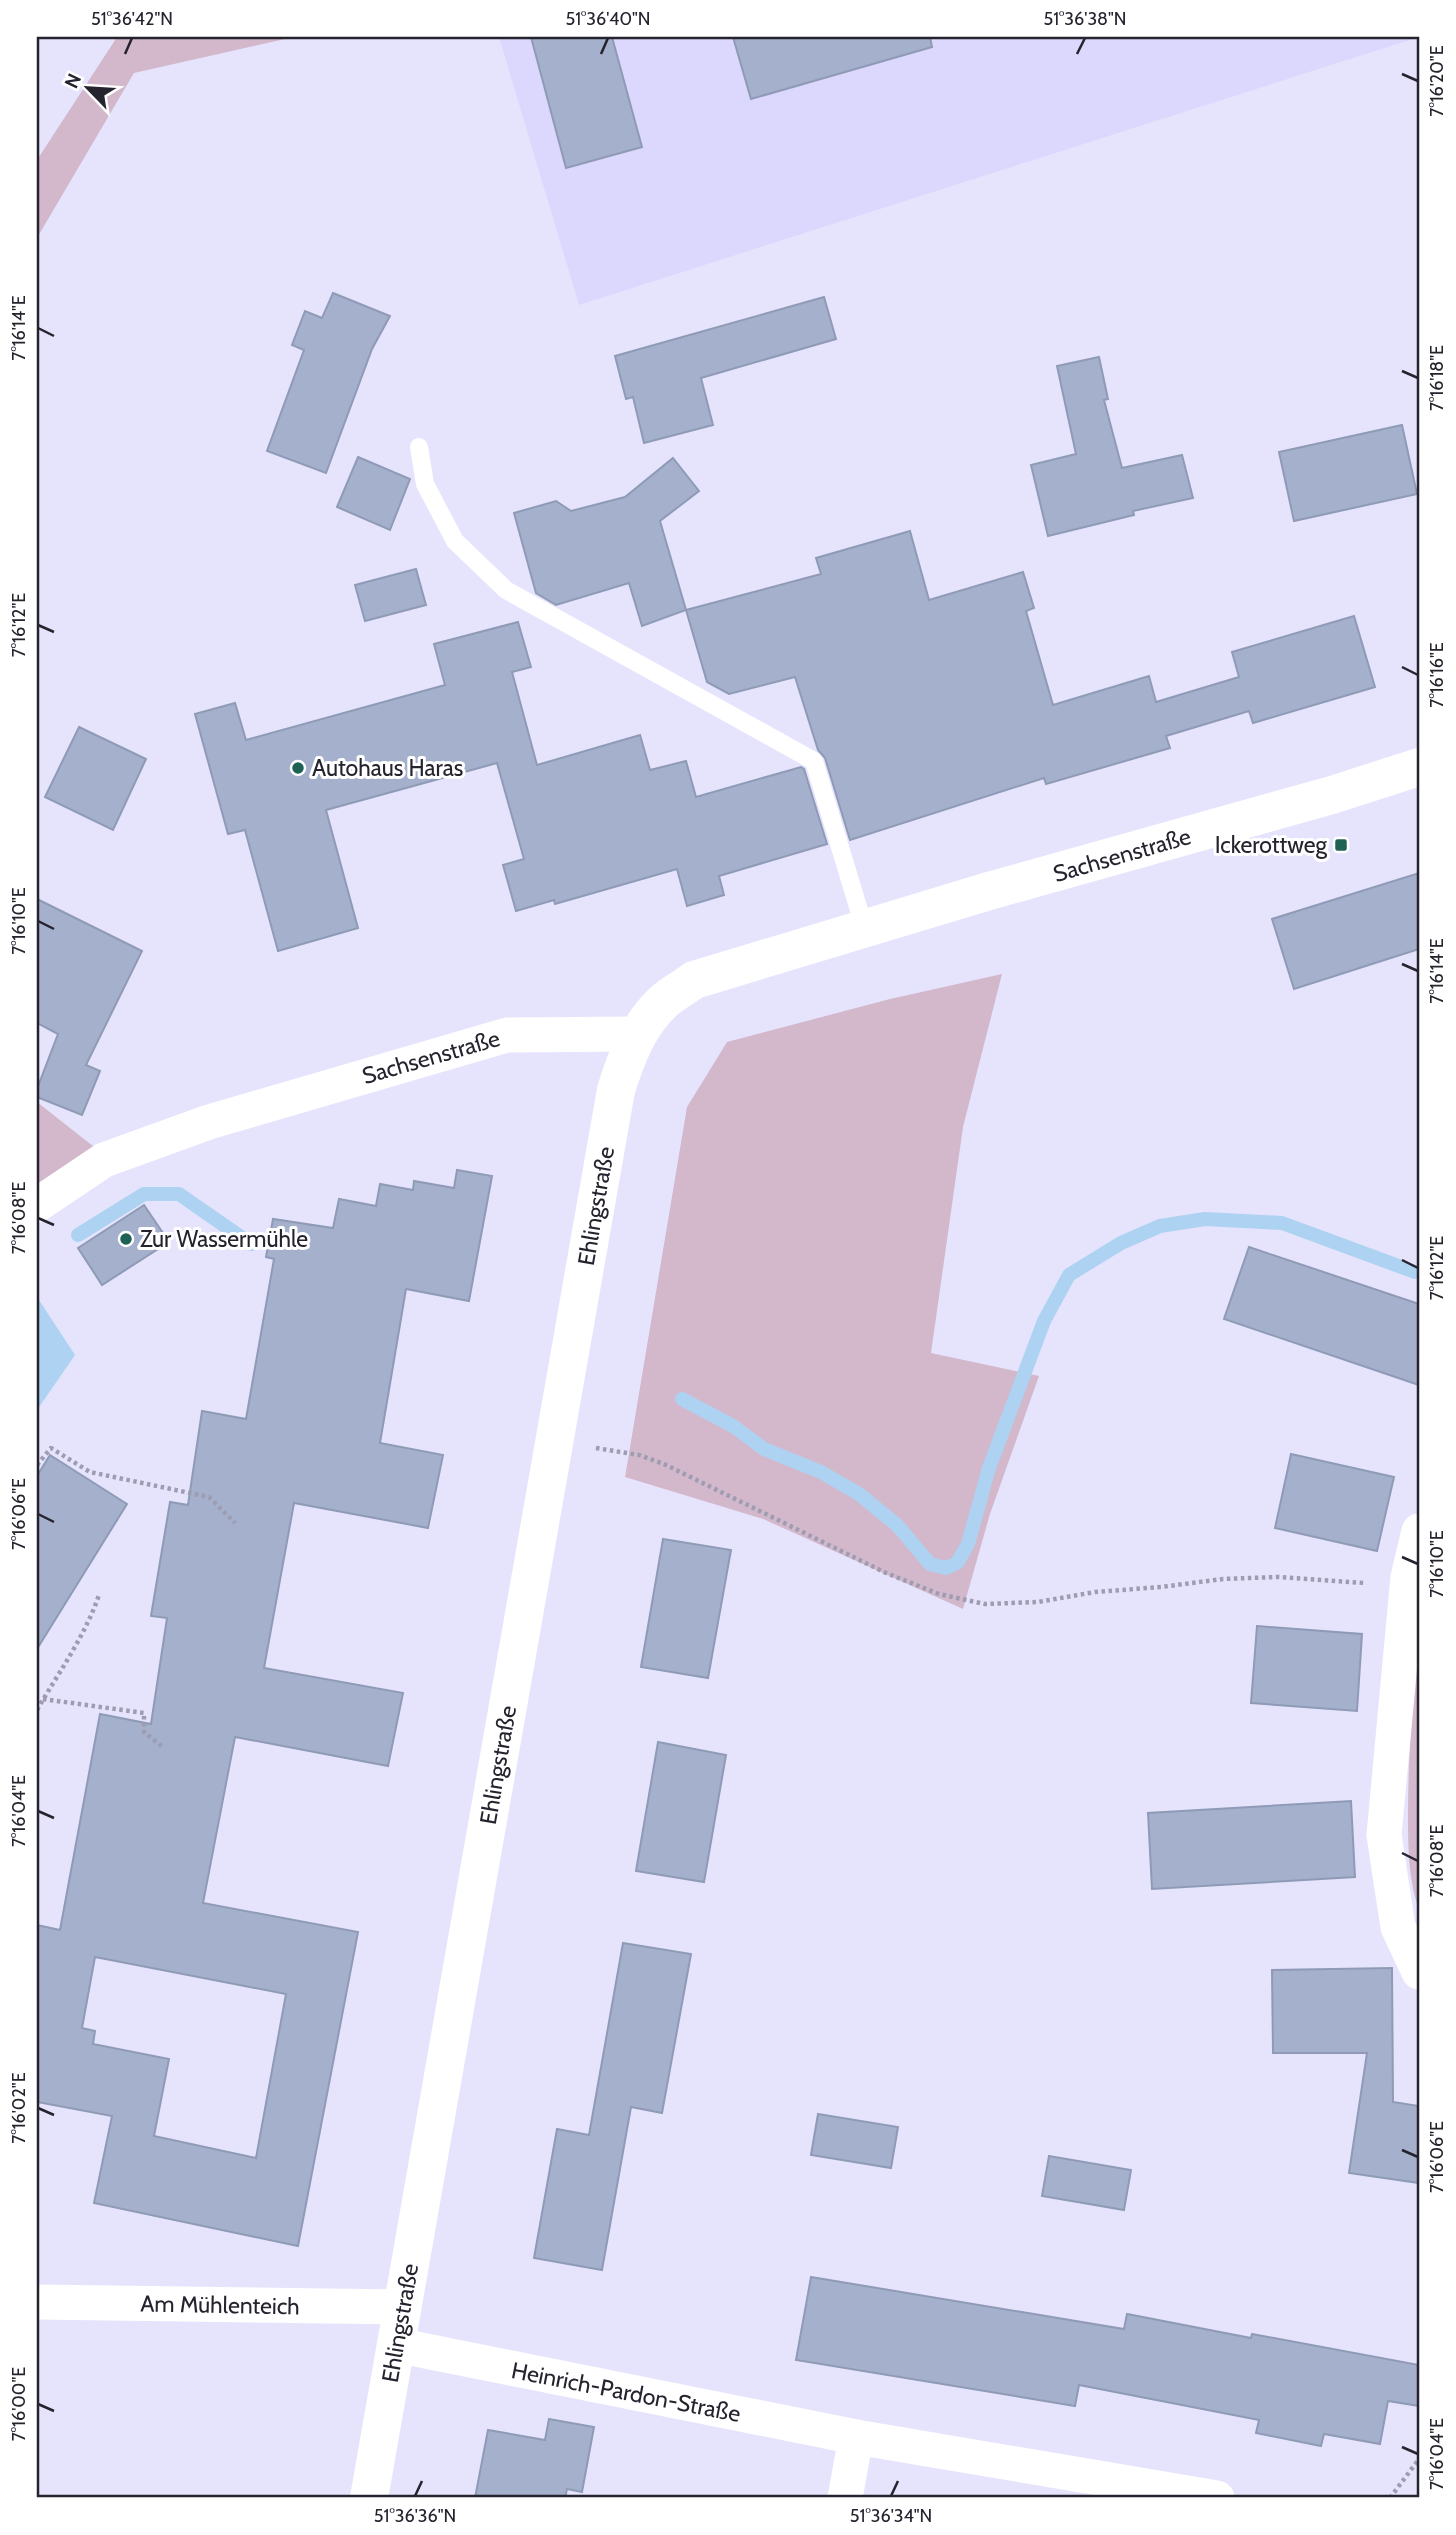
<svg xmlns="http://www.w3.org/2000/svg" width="1456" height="2535" font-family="Cabin,sans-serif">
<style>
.built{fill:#dbd7fd}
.green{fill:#d3b8cc}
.water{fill:#aed2f1}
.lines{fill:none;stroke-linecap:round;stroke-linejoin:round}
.stream{stroke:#aed2f1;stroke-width:14}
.building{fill:#a4b0cc;stroke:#8f9bb6;stroke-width:2;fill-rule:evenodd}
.path{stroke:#9e9cb0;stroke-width:4.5;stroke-dasharray:3.5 3.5;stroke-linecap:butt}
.service{stroke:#fff;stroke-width:18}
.minor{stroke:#fff;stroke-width:35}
.tertiary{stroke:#fff;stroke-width:38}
.ticks{fill:none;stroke:#24232e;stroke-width:2.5}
.poi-dot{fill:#1d6254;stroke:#fff;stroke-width:2.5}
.labels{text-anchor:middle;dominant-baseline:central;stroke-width:6;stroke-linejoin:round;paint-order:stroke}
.poi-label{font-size:23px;fill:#24232e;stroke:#fff;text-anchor:start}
.street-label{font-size:23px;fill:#24232e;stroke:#fff}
.neatline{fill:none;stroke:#24232e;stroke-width:2.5}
.ticks-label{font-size:18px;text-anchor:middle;fill:#24232e}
</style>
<rect width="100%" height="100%" fill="#e6e4fd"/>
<polygon class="built" points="499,37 1419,37 579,305"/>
<g class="green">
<polygon points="117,37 294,37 134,73 37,238 37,160"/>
<polygon points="1002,974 963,1127 931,1353 1039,1376 990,1514 963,1609 763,1519 625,1477 687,1107 727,1042 890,999"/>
<polygon points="37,1102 98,1150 37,1187"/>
<path d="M1419,1609v301c-11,-31 -11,-64 -11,-96 0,-68 7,-137 11,-205z"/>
</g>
<polygon class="water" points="37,1297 75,1355 37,1410"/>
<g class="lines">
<g class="stream">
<polyline points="78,1235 144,1194 179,1194 251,1244"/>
<polyline points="682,1399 733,1426 764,1449 821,1472 859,1494 898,1526 930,1564 946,1568 957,1563 968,1544 989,1468 1044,1321 1069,1275 1121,1243 1160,1226 1205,1219 1282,1223 1415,1272"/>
</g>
</g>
<g class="building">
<polygon points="531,37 612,37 642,147 566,168"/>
<polygon points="733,37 930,37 932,47 751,99"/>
<polygon points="333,293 390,316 372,349 326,473 267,451 304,350 292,345 305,311 322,318"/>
<polygon points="824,297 836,339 701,378 713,425 644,443 633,397 626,399 615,356"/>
<polygon points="1099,357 1108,399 1104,400 1122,468 1182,455 1193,498 1133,511 1134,515 1048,536 1031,465 1076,454 1057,366"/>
<polygon points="1402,425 1417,494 1294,521 1279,452"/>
<polygon points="358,457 410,479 390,530 337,507"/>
<polygon points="673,458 699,491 660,521 686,610 642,626 629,583 556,605 536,593 514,513 556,501 571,511 625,497"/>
<polygon points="910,531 929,600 1023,572 1034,608 1026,611 1053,705 1149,676 1156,702 1239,677 1232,652 1354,616 1375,687 1253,723 1249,711 1166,736 1170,748 1046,784 1044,778 850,840 825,758 818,750 795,677 729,694 707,682 686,610 821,574 816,558"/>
<polygon points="416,569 426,605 365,621 355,585"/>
<polygon points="518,622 531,667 512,672 537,765 640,735 650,770 686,761 696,797 801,767 804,769 827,844 719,876 724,895 687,906 677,869 555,904 554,900 516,911 503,865 524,859 497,763 326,810 358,928 278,951 245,830 228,834 195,714 235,703 246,740 445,685 434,644"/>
<polygon points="79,727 146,759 113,830 45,797"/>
<polygon points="1419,873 1419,949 1294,989 1272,919"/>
<polygon points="37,899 142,951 86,1065 100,1071 82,1115 37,1097 37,1089 58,1034 37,1023"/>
<path d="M457,1170l35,6 -23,125 -63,-12 -26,154 63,12 -15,73 -134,-25 -30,165 139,25 -15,73 -153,-29 -32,166 155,29 -60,314 -204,-43 18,-87 -75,-14v-177l23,5 40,-216 51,10 16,-106 -16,-2 19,-114 18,3 14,-94 44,8 28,-160 -8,-2 7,-38 60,9 6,-29 37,7 4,-22 33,6 1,-9 40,7zM95,1957l191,37 -30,164 -102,-22 15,-77 -76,-15 2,-13 -13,-3z"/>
<polygon points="144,1205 169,1242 102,1285 78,1248"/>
<polygon points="1249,1247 1419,1304 1419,1385 1224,1319"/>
<polygon points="1291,1454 1394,1477 1377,1551 1275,1528"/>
<polygon points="50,1455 127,1504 37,1649 37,1476"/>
<polygon points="663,1539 731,1550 708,1678 641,1667"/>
<polygon points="1257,1626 1362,1634 1357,1711 1251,1703"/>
<polygon points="658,1742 726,1755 704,1882 636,1871"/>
<polygon points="1351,1801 1355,1877 1152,1889 1148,1813"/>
<polygon points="623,1943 691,1954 662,2113 631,2107 602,2270 534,2258 557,2129 589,2135"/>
<polygon points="1392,1968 1393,2102 1419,2106 1419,2183 1349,2173 1367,2053 1273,2053 1272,1970"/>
<polygon points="818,2114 898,2127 891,2168 811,2155"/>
<polygon points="1049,2156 1131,2170 1124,2210 1042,2196"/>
<polygon points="811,2277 1124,2329 1127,2314 1251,2338 1252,2334 1419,2365 1419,2406 1388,2401 1380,2444 1324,2434 1321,2446 1256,2433 1259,2420 1079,2385 1075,2406 796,2360"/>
<polygon points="549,2419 594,2427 582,2492 567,2489 565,2498 475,2498 488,2430 545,2440"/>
</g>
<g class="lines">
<g class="path">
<polyline points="596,1448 639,1455 664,1464 886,1573 939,1594 985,1604 1038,1602 1095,1592 1161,1587 1223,1579 1278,1577 1365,1583"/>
<polyline points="37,1465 51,1448 90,1472 209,1497 235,1523"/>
<polyline points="43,1699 144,1713 144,1732 164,1748"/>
<path d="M37,1710c22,-38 48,-74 62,-115"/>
<polyline points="1390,2498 1419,2459"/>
</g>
<polyline class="service" points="419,447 425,484 455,541 506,590 814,761 865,930"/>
<g class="minor">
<polyline points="37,1205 104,1160 209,1122 507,1035 637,1034"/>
<polyline points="1419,1531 1408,1577 1384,1835 1398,1927 1419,1972"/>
<polyline points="37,2302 404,2307"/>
<polyline points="396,2345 856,2437 1217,2498"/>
<polyline points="845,2498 856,2437"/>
</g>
<path class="tertiary" d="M369,2498l247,-1408c10,-32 22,-64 46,-87 9,-9 22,-15 32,-23l295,-89 343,-96 87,-28"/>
</g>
<path class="ticks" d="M125,54l7,-16M601,54l7,-16M1077,54l8,-16M1402,74l16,7M38,328l16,8M1402,371l16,7M38,625l16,7M1402,667l16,8M38,921l16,8M1402,964l16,7M38,1218l16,7M1402,1260l16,8M38,1514l16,8M1402,1557l16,7M38,1811l16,7M1402,1853l16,8M38,2108l16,7M1402,2150l16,7M38,2404l16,7M1402,2447l16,7M415,2496l7,-15M891,2496l7,-15"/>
<g class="poi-dot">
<circle cx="298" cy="768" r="7"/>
<rect x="1334" y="838" width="14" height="14" rx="3.5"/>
<circle cx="126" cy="1239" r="7"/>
</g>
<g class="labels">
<g class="poi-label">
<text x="312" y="768">Autohaus Haras</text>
<text x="1327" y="845" text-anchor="end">Ickerottweg</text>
<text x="140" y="1239">Zur Wassermühle</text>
</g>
<g class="street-label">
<text transform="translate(1122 855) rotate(-16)">Sachsenstraße</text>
<text transform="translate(431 1057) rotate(-16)">Sachsenstraße</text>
<text transform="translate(596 1206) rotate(-80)">Ehlingstraße</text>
<text transform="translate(498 1765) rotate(-80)">Ehlingstraße</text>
<text transform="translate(220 2305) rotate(1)">Am Mühlenteich</text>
<text transform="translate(400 2323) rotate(-80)">Ehlingstraße</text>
<text transform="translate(626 2392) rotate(11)">Heinrich-Pardon-Straße</text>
</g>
</g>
<rect width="1456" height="2535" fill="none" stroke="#ffffff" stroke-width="77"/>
<g transform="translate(88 88) rotate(295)" stroke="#ffffff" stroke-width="5" paint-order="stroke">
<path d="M0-5L12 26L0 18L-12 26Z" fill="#24232e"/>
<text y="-10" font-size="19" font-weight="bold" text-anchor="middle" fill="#24232e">N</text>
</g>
<rect x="38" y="38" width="1380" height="2458" class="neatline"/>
<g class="ticks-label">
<text x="132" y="25">51°36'42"N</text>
<text x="608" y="25">51°36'40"N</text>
<text x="1085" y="25">51°36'38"N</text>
<text transform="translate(1437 81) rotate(-90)" y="6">7°16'20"E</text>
<text transform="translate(19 328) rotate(-90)" y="6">7°16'14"E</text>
<text transform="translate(1437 378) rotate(-90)" y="6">7°16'18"E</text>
<text transform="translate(19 625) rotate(-90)" y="6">7°16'12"E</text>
<text transform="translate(1437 675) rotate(-90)" y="6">7°16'16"E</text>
<text transform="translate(19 921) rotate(-90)" y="6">7°16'10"E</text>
<text transform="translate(1437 971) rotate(-90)" y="6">7°16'14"E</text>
<text transform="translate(19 1218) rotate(-90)" y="6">7°16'08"E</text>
<text transform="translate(1437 1268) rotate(-90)" y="6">7°16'12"E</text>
<text transform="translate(19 1514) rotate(-90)" y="6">7°16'06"E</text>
<text transform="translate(1437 1564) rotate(-90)" y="6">7°16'10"E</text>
<text transform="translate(19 1811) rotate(-90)" y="6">7°16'04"E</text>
<text transform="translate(1437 1861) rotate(-90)" y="6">7°16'08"E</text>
<text transform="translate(19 2108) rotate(-90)" y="6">7°16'02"E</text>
<text transform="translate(1437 2157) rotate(-90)" y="6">7°16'06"E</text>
<text transform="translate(19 2404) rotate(-90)" y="6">7°16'00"E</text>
<text transform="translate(1437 2454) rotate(-90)" y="6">7°16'04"E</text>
<text x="415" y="2522">51°36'36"N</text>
<text x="891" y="2522">51°36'34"N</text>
</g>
</svg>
